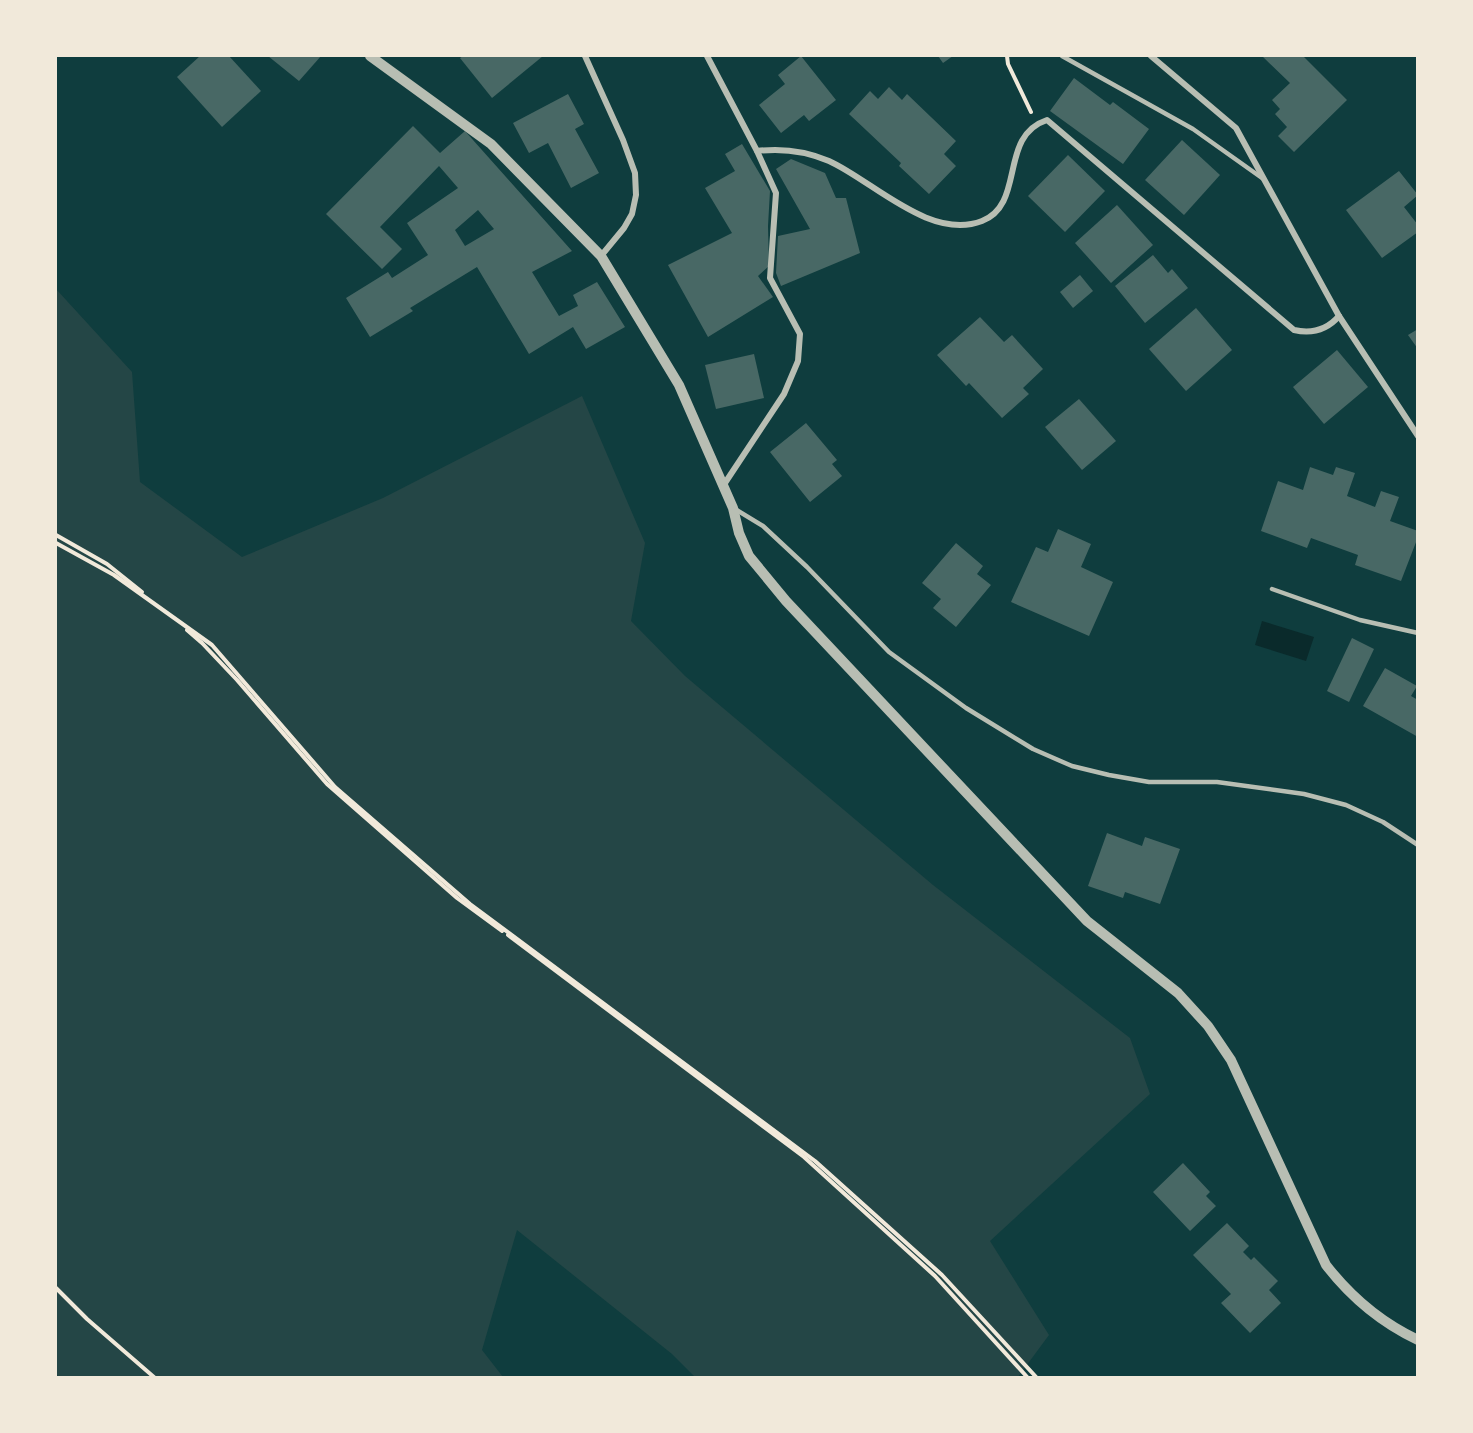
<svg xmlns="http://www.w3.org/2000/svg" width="1473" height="1433" font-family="'Exo 2',sans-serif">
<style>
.green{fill:#244646}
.water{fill:#0a2a2b}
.building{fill:#486865;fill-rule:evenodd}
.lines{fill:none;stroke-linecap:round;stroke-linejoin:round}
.path{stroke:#f1e9da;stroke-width:4}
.service{stroke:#b8beb3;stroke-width:4.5}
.minor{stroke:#b8beb3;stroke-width:6}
.tertiary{stroke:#b8beb3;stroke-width:10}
</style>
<rect width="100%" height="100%" fill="#0f3d3e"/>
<polygon class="green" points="56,289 132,372 140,482 242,557 383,498 582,396 645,543 631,621 685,676 933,885 1130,1038 1150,1094 990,1241 1049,1335 1018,1377 695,1377 672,1354 517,1230 482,1350 503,1377 56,1377"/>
<polygon class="water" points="1262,621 1314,637 1306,661 1255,645"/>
<g class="building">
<polygon points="200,56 229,56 261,91 222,127 177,77"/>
<polygon points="268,56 321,56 299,81"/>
<polygon points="463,56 543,56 492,98 460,58"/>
<polygon points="801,56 836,100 809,121 804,115 781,133 759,105 785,84 778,75"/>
<polygon points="938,56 953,56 943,63"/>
<polygon points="1262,56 1303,56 1347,100 1294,152 1278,136 1287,127 1275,114 1280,109 1272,100 1290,83"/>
<polygon points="1074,78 1110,105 1113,102 1149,129 1123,164 1050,111"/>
<polygon points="889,87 902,100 907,94 956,141 944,154 956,166 929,194 899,166 901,163 849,114 870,91 878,99"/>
<polygon points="568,94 584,124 575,129 599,173 571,188 548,143 529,153 513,123"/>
<path d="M413,126l27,27 25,-22 107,120 -40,21 27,44 19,-10 -5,-11 24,-13 28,45 -39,22 -13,-22 -44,27 -52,-87 -67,41 3,3 -43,26 -24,-39 42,-26 4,6 36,-23 -21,-32 51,-35 -19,-22 -59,61 22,22 -20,20 -56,-55zM478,210l16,19 -29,17 -10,-16z"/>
<polygon points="1182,140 1220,175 1184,215 1145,180"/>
<polygon points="742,144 770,191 768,226 769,266 758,276 773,297 708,337 668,265 732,233 705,188 735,171 725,154"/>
<polygon points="1068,155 1105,191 1065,232 1028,196"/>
<polygon points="791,159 825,173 836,198 846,198 860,253 781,286 776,273 778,236 810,229 776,169"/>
<polygon points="1399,171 1418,195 1404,207 1418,225 1418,232 1382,258 1346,210"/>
<polygon points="1117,205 1153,245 1111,283 1075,243"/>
<polygon points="1153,255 1168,273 1172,269 1188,288 1145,323 1115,286"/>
<polygon points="1080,275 1093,291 1073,308 1060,292"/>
<polygon points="1196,308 1232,350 1186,391 1149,349"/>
<polygon points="980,317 1004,342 1012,335 1043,369 1023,388 1029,394 1002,418 969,383 966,386 937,355"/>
<polygon points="1418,329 1418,349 1408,335"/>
<polygon points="1337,350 1368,387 1324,424 1293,387"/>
<polygon points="754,354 764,398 716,409 705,365"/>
<polygon points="1079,399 1116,441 1082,470 1045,427"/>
<polygon points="806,423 837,460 832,464 842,476 810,502 770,452"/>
<polygon points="1310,467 1333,475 1336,467 1355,473 1347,496 1375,507 1381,491 1399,497 1390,521 1418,531 1418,537 1401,581 1355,565 1358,555 1311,538 1307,548 1261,531 1278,481 1303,490"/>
<polygon points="1058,529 1091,544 1081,567 1113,582 1089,636 1011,602 1036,547 1048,552"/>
<polygon points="956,543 983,566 977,574 991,585 956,627 933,608 941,599 922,583"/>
<polygon points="1352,638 1374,649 1349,702 1327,691"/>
<polygon points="1385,668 1417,686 1411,696 1418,700 1418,737 1363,706"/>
<polygon points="1107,833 1142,846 1145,837 1180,849 1160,904 1125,892 1123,898 1088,886"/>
<polygon points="1183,1163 1210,1192 1206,1196 1216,1206 1190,1231 1153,1192"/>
<polygon points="1227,1223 1249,1246 1243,1252 1251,1260 1254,1257 1278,1281 1269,1290 1281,1303 1250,1333 1221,1303 1231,1294 1193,1255"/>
</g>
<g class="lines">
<g class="path">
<polyline points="1007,56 1008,64 1031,112"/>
<polyline points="56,535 107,564 142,592"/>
<polyline points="56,543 114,575 212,645 335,787 470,904 815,1161 942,1275 1037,1378"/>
<polyline points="187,630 202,643 237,680 327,784 457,898 502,931"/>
<polyline points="508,935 804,1157 935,1276 1028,1378"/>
<polyline points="56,1288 87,1319 155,1378"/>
</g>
<g class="service">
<polyline points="1062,56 1193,129 1262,178"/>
<polyline points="735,509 763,526 807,567 889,652 966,708 1033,749 1072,766 1109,775 1149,782 1217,782 1304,794 1346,805 1383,822 1418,845"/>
<polyline points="1272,589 1360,620 1418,633"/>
</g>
<g class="minor">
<polyline points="585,56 623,140 635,173 636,195 632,214 624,228 601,256"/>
<polyline points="707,56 757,151 776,193 770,278 800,334 798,361 784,394 723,486"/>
<polyline points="1151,56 1236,128 1339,316 1418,436"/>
<path d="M757,151c25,-3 49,0 72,10 44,20 101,80 153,60 44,-17 16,-85 65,-101l247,210c18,4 33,0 45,-14"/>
</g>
<path class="tertiary" d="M370,56l121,88 110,112 78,129 54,123 6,25 10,23 37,45 301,320 91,72 30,33 23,34 95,205c24,31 56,58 92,75"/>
</g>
<rect width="1473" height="1433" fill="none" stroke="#f1e9da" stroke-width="114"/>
</svg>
